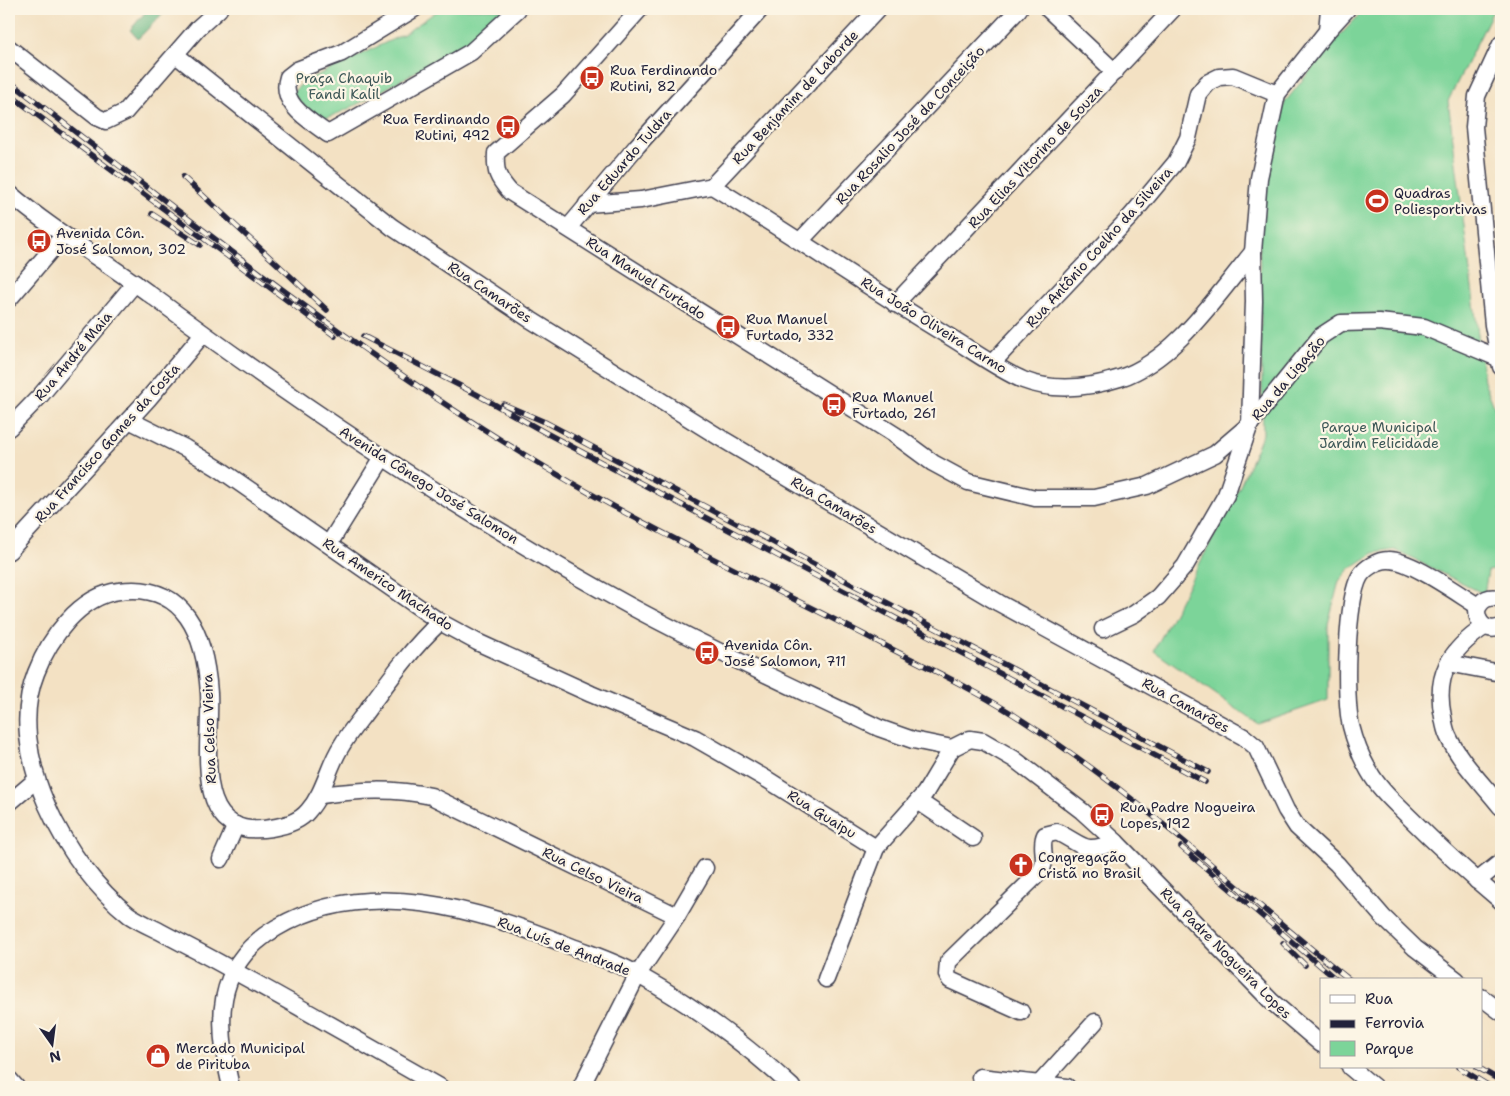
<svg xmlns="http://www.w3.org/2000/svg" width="1510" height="1096" font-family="'Shantell Sans',sans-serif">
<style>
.green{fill:#7cd499;stroke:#4f7b6a}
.forest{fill:#65b681;stroke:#446c5e}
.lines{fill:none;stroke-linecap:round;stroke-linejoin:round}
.minor-casing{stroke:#413f4f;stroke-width:19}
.minor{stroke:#fff;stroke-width:16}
.rail-casing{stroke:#22223b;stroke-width:5.5}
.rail{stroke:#fcf5e5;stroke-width:4;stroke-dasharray:11;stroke-linecap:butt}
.labels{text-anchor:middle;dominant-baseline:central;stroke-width:4.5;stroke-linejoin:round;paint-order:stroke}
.poi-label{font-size:14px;fill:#22223b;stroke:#fcf5e5;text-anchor:start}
.park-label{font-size:14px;fill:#3d5757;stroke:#fcf5e5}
.street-label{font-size:14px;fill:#22223b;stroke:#fcf5e5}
</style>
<rect width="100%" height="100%" fill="#fcf5e5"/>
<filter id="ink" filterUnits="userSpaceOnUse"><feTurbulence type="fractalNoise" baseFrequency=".02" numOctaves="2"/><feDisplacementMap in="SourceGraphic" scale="10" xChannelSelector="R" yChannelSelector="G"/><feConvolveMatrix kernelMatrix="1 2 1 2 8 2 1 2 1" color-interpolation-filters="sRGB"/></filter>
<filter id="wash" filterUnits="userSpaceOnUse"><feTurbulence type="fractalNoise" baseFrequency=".0096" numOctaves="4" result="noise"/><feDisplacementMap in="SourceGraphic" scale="20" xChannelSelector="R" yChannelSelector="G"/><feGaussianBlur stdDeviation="1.12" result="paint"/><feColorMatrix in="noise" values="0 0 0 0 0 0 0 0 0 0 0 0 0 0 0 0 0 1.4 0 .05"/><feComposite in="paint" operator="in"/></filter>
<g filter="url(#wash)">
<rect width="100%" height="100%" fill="#f3e1c3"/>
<g class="green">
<path d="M440,9h66c-29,31 -68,50 -105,71 -27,15 -54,32 -84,41l-25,-28 13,-12 99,-47z"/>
<polygon points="1365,9 1494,9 1448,101 1484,381 1501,424 1501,569 1488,571 1484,594 1395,550 1374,553 1349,569 1339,581 1328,624 1328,700 1258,724 1154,651 1240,486 1263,434 1259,231 1271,150 1285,102 1329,47"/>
</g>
<polygon class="forest" points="148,9 167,9 138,39 130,30"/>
</g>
<g filter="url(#ink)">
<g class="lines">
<defs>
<g id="minor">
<path d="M414,9l-72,44 -45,17 -9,7c-9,27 21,43 40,57l143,-82 47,-43"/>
<path d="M640,9l-77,86 -67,58c-1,19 1,24 14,39l385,243 38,28 35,19 67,16h59l53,-12 68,-32 35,-30 71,-88 20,-13 38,-1 45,5 74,31"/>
<polyline points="1048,9 1115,72"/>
<polyline points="1327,31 1347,9"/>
<polyline points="1501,44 1477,96 1474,127 1493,325 1501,367"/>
<polyline points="9,48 97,117 106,121 125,112 198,28 219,9"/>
<polyline points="176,55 392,227 531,320 719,437 999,603 1244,737 1256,747 1286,810 1297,827 1337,864 1383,917 1415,948 1457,980"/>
<polyline points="712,186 878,9"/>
<path d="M9,193c44,38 95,67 142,102 153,113 312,220 479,311 81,44 166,82 249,122l34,12 39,8 18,-9 13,2 31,18 68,52 34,31 155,159 50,43"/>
<path d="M587,204l54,-4 71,-14c79,48 154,100 233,148 24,14 54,36 78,46 31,12 66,8 97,-2 55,-18 97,-83 133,-126"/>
<polyline points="568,228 637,146 761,9"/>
<polyline points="801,240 1019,9"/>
<polyline points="9,299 63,236"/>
<polyline points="895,304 1173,9"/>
<polyline points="993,362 1131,216 1176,162 1188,138 1198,94 1207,83 1219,77 1233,76 1277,94"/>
<polyline points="129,420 185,448 221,470 440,622 477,642 591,694 695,738 768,780 876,848"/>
<polyline points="9,428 40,396 135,283"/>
<polyline points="329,544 383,457"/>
<polyline points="9,551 148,399 203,334"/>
<path d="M1501,599c-11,-4 -20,0 -24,11 0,15 11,22 24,17"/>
<path d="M1478,606c-20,-12 -68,-47 -90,-46 -10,0 -23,8 -28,16 -14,23 -16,124 -9,150 4,16 10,31 18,45 10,18 26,32 40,46 29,29 60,57 92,84"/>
<path d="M440,622c-27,25 -48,54 -70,84 -9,13 -20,25 -28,39 -14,21 -17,47 -34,66 -8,10 -24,15 -37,17 -83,14 -59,-88 -62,-135 -4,-57 -23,-111 -90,-102 -40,5 -70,48 -83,82 -32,80 30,192 93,242 9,6 20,11 30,16 24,13 49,25 73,39 70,38 139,78 208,117"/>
<path d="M1484,627c-34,23 -50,48 -41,90 1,6 2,13 5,19 12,26 35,48 53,71"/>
<polyline points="1103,629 1134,614 1158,597 1185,566 1226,495 1250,424 1254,301 1253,252 1259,178 1277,94 1327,31 1329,9"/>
<polyline points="1448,663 1501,673"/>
<path d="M321,795c37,-5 73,-7 110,1l246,120"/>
<polyline points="918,801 973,838"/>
<polyline points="9,803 36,780"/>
<polyline points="221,859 236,825"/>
<polyline points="1477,881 1501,862"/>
<polyline points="826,979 876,848 925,793 952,748"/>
<polyline points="1481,997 1501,1012"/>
<path d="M1021,1012l-71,-32 -3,-5 1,-13 92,-90c9,-13 -1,-25 5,-37l12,-3c30,15 25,22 59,10"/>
<polyline points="1350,1067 1374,1087"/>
<polyline points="980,1077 1067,1087"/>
<polyline points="9,1079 16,1087"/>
<polyline points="1039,1084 1095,1022"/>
<path d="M231,1087c-15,-63 -18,-122 45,-159 92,-54 203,-18 294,18 23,9 49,17 70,30 55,31 106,68 152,111"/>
<polyline points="581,1087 638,974 677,916 705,868"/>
</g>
</defs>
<use href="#minor" class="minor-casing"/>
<use href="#minor" class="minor"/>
<defs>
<g id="rail">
<path d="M9,81c189,144 376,297 584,414 94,53 193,99 289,149 48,25 98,48 143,78 117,75 216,172 325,258"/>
<polyline points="9,94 335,336"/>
<polyline points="183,177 327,310"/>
<polyline points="152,214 200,245"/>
<polyline points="363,336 476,394 546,433 1205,782"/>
<polyline points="503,404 545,422 1208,772"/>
<polyline points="1181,847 1337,980"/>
<polyline points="1283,943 1305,965"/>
<polyline points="1458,1067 1491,1087"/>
<polyline points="1477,1067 1501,1081"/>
</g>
</defs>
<use href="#rail" class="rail-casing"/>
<use href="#rail" class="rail"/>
</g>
</g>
<defs>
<symbol id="bus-disc" viewBox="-11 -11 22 22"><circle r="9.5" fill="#c8321e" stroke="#fcf5e5"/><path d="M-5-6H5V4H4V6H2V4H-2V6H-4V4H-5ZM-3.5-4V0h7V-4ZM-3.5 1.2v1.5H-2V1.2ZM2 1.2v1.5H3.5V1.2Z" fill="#fff"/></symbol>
<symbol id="stadium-disc" viewBox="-11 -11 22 22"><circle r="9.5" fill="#c8321e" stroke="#fcf5e5"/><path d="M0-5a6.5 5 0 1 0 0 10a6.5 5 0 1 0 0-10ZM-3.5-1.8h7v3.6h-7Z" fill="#fff"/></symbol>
<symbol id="church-disc" viewBox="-11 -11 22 22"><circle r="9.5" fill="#c8321e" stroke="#fcf5e5"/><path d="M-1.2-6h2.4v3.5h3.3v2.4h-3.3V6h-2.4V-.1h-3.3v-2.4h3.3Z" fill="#fff"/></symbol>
<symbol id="shop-disc" viewBox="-11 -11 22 22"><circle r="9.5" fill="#c8321e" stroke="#fcf5e5"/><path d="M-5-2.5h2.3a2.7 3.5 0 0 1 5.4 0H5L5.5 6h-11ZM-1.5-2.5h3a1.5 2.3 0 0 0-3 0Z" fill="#fff"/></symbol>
</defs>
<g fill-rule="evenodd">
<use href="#bus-disc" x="578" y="64" width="28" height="28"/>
<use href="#bus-disc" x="494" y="113" width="28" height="28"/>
<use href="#stadium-disc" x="1363" y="187" width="28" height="28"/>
<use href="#bus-disc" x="25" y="227" width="28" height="28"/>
<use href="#bus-disc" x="714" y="313" width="28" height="28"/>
<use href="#bus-disc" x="820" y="391" width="28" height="28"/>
<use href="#bus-disc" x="693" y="639" width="28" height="28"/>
<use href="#bus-disc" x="1088" y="801" width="28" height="28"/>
<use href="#church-disc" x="1007" y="851" width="28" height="28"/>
<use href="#shop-disc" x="144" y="1042" width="28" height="28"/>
</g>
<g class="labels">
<g class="poi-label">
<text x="610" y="70">Rua Ferdinando<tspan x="610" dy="16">Rutini, 82</tspan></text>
<text x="490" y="119" text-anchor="end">Rua Ferdinando<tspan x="490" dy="16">Rutini, 492</tspan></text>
<text x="1394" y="193">Quadras<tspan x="1394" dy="16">Poliesportivas</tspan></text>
<text x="56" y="233">Avenida Côn.<tspan x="56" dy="16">José Salomon, 302</tspan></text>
<text x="746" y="319">Rua Manuel<tspan x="746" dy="16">Furtado, 332</tspan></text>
<text x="852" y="397">Rua Manuel<tspan x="852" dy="16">Furtado, 261</tspan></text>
<text x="724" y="645">Avenida Côn.<tspan x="724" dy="16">José Salomon, 711</tspan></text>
<text x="1120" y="807">Rua Padre Nogueira<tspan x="1120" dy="16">Lopes, 192</tspan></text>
<text x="1038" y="857">Congregação<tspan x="1038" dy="16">Cristã no Brasil</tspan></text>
<text x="176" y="1048">Mercado Municipal<tspan x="176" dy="16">de Pirituba</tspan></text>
</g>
<g class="park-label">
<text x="344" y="78">Praça Chaquib<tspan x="344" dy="16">Fandi Kalil</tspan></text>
<text x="1379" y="427">Parque Municipal<tspan x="1379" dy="16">Jardim Felicidade</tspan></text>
</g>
<g class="street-label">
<text transform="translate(795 97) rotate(-47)">Rua Benjamim de Laborde</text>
<text transform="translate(910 125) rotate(-47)">Rua Rosalio José da Conceição</text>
<text transform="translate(1035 157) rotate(-47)">Rua Elias Vitorino de Souza</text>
<text transform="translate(624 162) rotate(-49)">Rua Eduardo Tuldra</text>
<text transform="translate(1099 247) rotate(-48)">Rua Antônio Coelho da Silveira</text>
<text transform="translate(646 278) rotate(33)">Rua Manuel Furtado</text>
<text transform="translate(490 292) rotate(34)">Rua Camarões</text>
<text transform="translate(934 325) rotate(32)">Rua João Oliveira Carmo</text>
<text transform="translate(73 356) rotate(-50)">Rua André Maia</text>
<text transform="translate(1288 378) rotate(-50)">Rua da Ligação</text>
<text transform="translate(107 443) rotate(-48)">Rua Francisco Gomes da Costa</text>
<text transform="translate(429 485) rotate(32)">Avenida Cônego José Salomon</text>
<text transform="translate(834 505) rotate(31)">Rua Camarões</text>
<text transform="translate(388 584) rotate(34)">Rua Americo Machado</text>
<text transform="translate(1186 705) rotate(29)">Rua Camarões</text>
<text transform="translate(209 729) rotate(-92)">Rua Celso Vieira</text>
<text transform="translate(822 814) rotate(32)">Rua Guaipu</text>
<text transform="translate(593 875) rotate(26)">Rua Celso Vieira</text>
<text transform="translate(564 946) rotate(21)">Rua Luís de Andrade</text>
<text transform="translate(1226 953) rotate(45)">Rua Padre Nogueira Lopes</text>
</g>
</g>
<rect width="1510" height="1096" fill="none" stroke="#fcf5e5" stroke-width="30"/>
<rect x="1320" y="978" width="162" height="90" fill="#fcf5e5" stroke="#a5a1a1"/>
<rect x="1330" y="995" width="25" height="8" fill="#ffffff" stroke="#a5a1a1"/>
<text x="1365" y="1004" font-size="15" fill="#22223b">Rua</text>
<rect x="1330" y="1020" width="25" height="8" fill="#22223b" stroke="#a5a1a1"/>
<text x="1365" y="1028" font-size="15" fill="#22223b">Ferrovia</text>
<rect x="1330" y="1041" width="25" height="15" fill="#7cd499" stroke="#a5a1a1"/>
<text x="1365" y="1054" font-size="15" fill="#22223b">Parque</text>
<g transform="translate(52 1044) rotate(166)" stroke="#fcf5e5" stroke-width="4" paint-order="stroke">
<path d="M0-4L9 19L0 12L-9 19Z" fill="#22223b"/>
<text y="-8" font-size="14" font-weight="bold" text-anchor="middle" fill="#22223b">N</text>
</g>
</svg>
